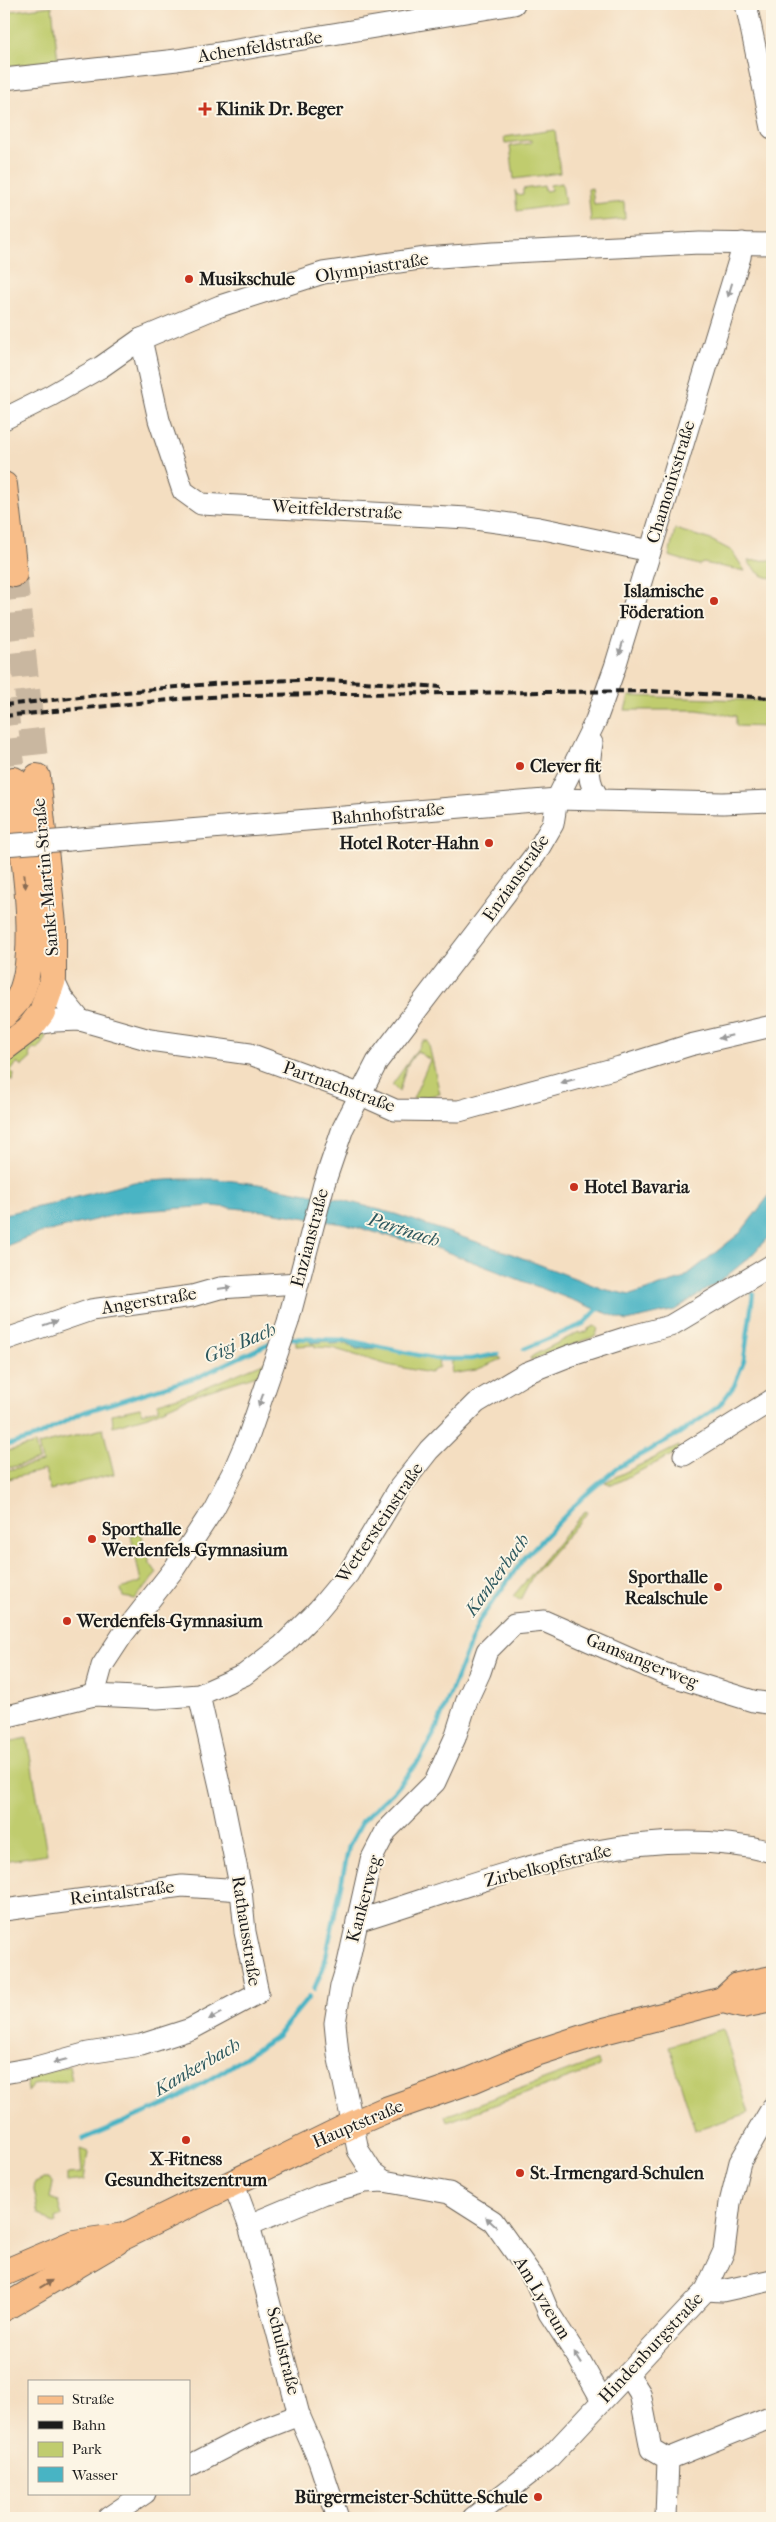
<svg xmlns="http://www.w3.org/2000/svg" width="776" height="2522" font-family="'IM FELL French Canon',serif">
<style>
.green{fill:#c0cc6e;stroke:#6e7445}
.water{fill:#48b4c4;stroke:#326870}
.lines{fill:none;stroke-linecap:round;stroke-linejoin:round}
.stream{stroke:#48b4c4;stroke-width:4.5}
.major-tunnel{stroke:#c9b7a0;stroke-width:26;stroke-dasharray:26 13;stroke-linecap:butt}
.minor-casing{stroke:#686056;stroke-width:23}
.major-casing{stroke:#686056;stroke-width:28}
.minor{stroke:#fff;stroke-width:21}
.major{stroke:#f8bd88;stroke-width:26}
.rail{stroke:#1c1c1c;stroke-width:4;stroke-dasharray:8 4;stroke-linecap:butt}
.minor-bridge-casing{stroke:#686056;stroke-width:23;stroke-linecap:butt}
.minor-bridge{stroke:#fff;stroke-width:21}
.oneway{fill:#999}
.oneway2{fill:#8a6c52}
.poi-dot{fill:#c8321e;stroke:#fcf5e5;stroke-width:2}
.labels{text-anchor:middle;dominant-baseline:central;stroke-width:4;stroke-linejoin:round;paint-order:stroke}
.street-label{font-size:18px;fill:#1c1c1c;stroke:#fcf5e5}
.poi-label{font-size:18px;font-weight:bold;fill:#1c1c1c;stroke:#fcf5e5;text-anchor:start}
.water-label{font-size:19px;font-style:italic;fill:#2e595f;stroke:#fcf5e5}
</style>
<rect width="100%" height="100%" fill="#fcf5e5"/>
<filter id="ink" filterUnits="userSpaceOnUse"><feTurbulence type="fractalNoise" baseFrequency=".02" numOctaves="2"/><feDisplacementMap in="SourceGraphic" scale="10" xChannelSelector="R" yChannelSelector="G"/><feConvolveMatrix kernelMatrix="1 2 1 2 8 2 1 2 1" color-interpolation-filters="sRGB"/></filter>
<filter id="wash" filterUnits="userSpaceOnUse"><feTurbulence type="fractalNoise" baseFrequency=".0096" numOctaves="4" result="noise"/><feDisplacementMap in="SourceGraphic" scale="20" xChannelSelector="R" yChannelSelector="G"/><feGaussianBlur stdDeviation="1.12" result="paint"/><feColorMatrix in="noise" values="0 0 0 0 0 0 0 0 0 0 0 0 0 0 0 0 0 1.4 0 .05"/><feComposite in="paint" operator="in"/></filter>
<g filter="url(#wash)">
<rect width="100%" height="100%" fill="#f4dec1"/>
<g class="green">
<polygon points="52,6 58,61 4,67 4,12"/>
<polygon points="555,130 560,173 514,179 510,146 531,143 531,140 505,143 504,137"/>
<polygon points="562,183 565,204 517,211 515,190 517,195 523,194 523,189 544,186 545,191 551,190 550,185"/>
<polygon points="592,188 594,205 624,202 625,219 591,222 588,189"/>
<polygon points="675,529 711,540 732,551 745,571 703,563 699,565 669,556"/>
<path d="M772,560v18c-11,-1 -18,-8 -24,-17z"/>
<polygon points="629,696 772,701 772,717 769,718 769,727 736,726 736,716 697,710 625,710"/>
<polygon points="46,1031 45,1039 38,1050 34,1048 29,1054 31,1058 22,1066 17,1063 11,1071 14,1074 13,1081 4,1077 4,1058 31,1037"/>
<polygon points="423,1041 428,1041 440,1094 413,1099 430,1060 417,1051 406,1067 399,1092 392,1085"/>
<polygon points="594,1326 598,1328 596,1336 531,1360 530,1358 534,1355 579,1332 580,1334 588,1331 588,1329"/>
<polygon points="296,1338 306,1338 311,1343 327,1341 346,1343 357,1348 379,1348 438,1359 439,1367 430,1373 388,1365 332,1348 315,1347 315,1345 296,1346"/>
<polygon points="499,1357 502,1359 476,1370 451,1374 452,1361"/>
<polygon points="268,1361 266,1372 195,1395 148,1416 113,1426 112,1414 140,1408 143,1413 158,1409 158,1403 191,1393"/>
<polygon points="103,1429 114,1474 50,1490 45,1470 4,1480 4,1471 42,1462 38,1445"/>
<polygon points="35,1444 39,1460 4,1469 4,1452"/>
<polygon points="679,1446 680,1451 612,1485 605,1482"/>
<polygon points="585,1511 588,1512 533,1575 520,1600 513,1596"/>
<polygon points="141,1533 150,1563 157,1573 135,1599 123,1597 121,1589 141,1582 131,1535"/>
<polygon points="27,1738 47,1854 4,1861 4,1743"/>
<polygon points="723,2029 749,2113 695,2130 669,2046"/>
<polygon points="598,2060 600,2067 447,2122 445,2116"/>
<polygon points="69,2066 72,2080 33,2085 27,2092 28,2076"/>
<polygon points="80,2149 88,2152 84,2180 67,2182 67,2174 82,2173"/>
<polygon points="44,2178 49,2178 53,2184 50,2198 58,2201 62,2216 56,2219 57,2224 54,2225 39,2214 34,2190 35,2182"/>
</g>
<g class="water">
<polygon points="183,1179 217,1179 258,1184 339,1199 395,1214 512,1254 603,1289 630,1295 682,1279 740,1233 772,1192 772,1233 750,1257 724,1278 675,1310 627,1321 439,1249 343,1224 264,1211 212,1206 127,1212 33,1235 4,1247 4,1214 43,1206 134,1182"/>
<polygon points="306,1338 345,1340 379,1348 357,1349 346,1343 330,1344 327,1341 311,1343"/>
</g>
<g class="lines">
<g class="stream">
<polyline points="289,1338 346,1340 437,1359 471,1359 498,1354"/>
<polyline points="524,1349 583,1324 597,1310 602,1308"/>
<polyline points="4,1446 36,1437 81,1413 200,1376 274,1341"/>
<polyline points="314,1989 324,1966 349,1846 363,1820 393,1792 420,1759 435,1732 479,1621 524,1558 583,1497 617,1468 680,1433 719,1406 734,1386 744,1360 753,1294"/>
<polyline points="83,2139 173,2101 225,2070 277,2036 309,1997"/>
</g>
</g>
</g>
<g filter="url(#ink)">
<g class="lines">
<g class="major-tunnel">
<polyline points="14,574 37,777"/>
<polyline points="4,700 14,780"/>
</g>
<defs>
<g id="minor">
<polyline points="746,4 772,128"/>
<polyline points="4,79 177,60 514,4"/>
<polyline points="141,339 159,420 183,491 201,504 468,518 539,528 650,551"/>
<polyline points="4,419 50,396 101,367 141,339 220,306 323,273 426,258 493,253 700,243 772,244"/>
<path d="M592,743c-3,20 -7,39 8,56"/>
<polyline points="69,840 557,799 723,803 772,801"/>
<polyline points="53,979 62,998 80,1020"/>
<polyline points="29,1029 38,1024 55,1021 80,1020 150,1040 250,1054 359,1094 395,1110 459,1111 620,1067 690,1045 772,1026"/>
<polyline points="4,1340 91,1310 192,1296 220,1288 298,1283"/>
<polyline points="684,1455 772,1400"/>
<polyline points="94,1695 102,1666 123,1634 174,1569 214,1508 234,1470 249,1435 288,1322 324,1184 343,1128 377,1062 535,855 553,824 557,799 596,720 615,667 740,257 742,243"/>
<polyline points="4,1717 94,1695 157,1698 199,1695 244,1675 283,1645 318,1610 348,1574 400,1487 429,1450 476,1403 526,1373 569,1356 628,1337 670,1326 772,1265"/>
<polyline points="4,1910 182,1886 241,1890"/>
<path d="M357,1921c130,-40 279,-104 415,-69"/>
<polyline points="4,2073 33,2068 88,2053 141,2045 191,2029 258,1993 245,1932 241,1890 221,1791 199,1695"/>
<polyline points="384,2181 372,2172 358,2150 338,2054 335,2023 341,1986 348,1963 371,1860 386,1831 435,1782 455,1738 467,1700 480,1672 487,1651 514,1624 544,1621 660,1672 753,1701 772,1704"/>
<polyline points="233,2182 249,2225 299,2415 319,2461 338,2518"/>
<polyline points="249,2225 323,2194 365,2182 384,2181 449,2193 493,2221 535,2280 549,2313 579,2359 602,2400"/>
<polyline points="706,2290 722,2291 772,2280"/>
<polyline points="628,2374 640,2393 651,2449 668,2459 666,2518"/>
<polyline points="668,2459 772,2417"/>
<polyline points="189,2466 255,2432 299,2415"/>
<polyline points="108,2518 145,2493"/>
<polyline points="473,2518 547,2460 706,2290 724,2251 730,2203 740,2162 772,2108"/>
</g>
<g id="major">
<polyline points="4,485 14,574"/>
<path d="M4,1015c4,-4 9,-9 13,-14 27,-42 3,-170 -3,-221"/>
<polyline points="4,1048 29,1029 42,1012 53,979 53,924 37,777"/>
<polyline points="723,2000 738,1986 772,1979"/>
<polyline points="4,2273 74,2243 125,2236 353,2124 383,2111 472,2080 533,2054 604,2031 723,2000 742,2005 772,1999"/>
<polyline points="4,2308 116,2242"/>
</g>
</defs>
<use href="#minor" class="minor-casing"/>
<use href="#major" class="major-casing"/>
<use href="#minor" class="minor"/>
<use href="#major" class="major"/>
<g class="rail">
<path d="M4,705c102,-10 205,-25 308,-25 43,1 86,4 129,7"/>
<polyline points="4,716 179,699 245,695 652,691 772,698"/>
</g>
<defs>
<polyline id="minor-bridge" points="4,845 69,840"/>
</defs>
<use href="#minor-bridge" class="minor-bridge-casing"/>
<use href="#minor-bridge" class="minor-bridge"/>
</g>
<defs><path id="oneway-solid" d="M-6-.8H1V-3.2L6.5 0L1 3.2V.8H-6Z" transform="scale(1.25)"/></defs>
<g class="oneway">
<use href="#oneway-solid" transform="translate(730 290) rotate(107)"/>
<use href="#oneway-solid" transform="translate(621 648) rotate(107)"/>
<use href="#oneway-solid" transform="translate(725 1037) rotate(167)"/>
<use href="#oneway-solid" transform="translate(568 1081) rotate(165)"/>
<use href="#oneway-solid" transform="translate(225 1288) rotate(-8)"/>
<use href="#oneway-solid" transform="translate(50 1324) rotate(-19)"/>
<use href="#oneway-solid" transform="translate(261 1400) rotate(110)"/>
<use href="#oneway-solid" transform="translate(215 2016) rotate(151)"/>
<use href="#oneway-solid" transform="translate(60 2061) rotate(165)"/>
<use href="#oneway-solid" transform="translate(491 2222) rotate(-137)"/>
<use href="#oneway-solid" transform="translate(578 2358) rotate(-122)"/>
</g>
<g class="oneway2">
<use href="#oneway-solid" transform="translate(25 881) rotate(85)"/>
<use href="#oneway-solid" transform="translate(46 2284) rotate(-31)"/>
</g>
</g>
<g class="poi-dot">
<path d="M202.5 101.5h5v5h5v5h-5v5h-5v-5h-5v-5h5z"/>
<circle cx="189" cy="279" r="5"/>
<circle cx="714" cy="601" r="5"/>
<circle cx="520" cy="766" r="5"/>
<circle cx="489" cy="843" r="5"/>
<circle cx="574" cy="1187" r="5"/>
<circle cx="92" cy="1539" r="5"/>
<circle cx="718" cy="1587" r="5"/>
<circle cx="67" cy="1621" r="5"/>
<circle cx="186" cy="2140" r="5"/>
<circle cx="520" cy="2173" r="5"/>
<circle cx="538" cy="2497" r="5"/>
</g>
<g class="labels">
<g class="street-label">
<text transform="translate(260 47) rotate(-9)">Achenfeldstraße</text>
<text transform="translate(372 268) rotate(-9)">Olympiastraße</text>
<text transform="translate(671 482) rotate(-73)">Chamonixstraße</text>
<text transform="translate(337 510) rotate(3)">Weitfelderstraße</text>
<text transform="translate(388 814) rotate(-5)">Bahnhofstraße</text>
<text transform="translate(46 877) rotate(-95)">Sankt-Martin-Straße</text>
<text transform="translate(516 878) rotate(-55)">Enzianstraße</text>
<text transform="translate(339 1087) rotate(20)">Partnachstraße</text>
<text transform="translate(310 1238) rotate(-75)">Enzianstraße</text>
<text transform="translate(149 1301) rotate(-9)">Angerstraße</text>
<text transform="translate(380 1523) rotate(-56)">Wettersteinstraße</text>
<text transform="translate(642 1661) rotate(22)">Gamsangerweg</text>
<text transform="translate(548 1866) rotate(-14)">Zirbelkopfstraße</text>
<text transform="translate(122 1893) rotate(-7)">Reintalstraße</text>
<text transform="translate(364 1899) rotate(-75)">Kankerweg</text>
<text transform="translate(246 1931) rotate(81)">Rathausstraße</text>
<text transform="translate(358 2124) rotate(-23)">Hauptstraße</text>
<text transform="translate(542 2298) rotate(59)">Am Lyzeum</text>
<text transform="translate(651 2348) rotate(-47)">Hindenburgstraße</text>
<text transform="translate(283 2351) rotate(76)">Schulstraße</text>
</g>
<g class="poi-label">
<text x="216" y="109">Klinik Dr. Beger</text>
<text x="199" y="279">Musikschule</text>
<text x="704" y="591" text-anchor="end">Islamische<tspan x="704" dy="21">Föderation</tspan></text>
<text x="530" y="766">Clever fit</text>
<text x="479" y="843" text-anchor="end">Hotel Roter-Hahn</text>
<text x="584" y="1187">Hotel Bavaria</text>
<text x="102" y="1529">Sporthalle<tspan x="102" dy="21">Werdenfels-Gymnasium</tspan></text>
<text x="708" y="1577" text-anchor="end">Sporthalle<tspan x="708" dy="21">Realschule</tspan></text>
<text x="77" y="1621">Werdenfels-Gymnasium</text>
<text x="186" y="2159" text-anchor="middle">X-Fitness<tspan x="186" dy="21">Gesundheitszentrum</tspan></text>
<text x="530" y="2173">St.-Irmengard-Schulen</text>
<text x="528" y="2497" text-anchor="end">Bürgermeister-Schütte-Schule</text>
</g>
<g class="water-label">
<text transform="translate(404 1230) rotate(18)">Partnach</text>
<text transform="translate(240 1343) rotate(-23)">Gigi Bach</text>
<text transform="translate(497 1575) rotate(-54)">Kankerbach</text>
<text transform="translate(197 2067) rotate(-30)">Kankerbach</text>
</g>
</g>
<rect width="776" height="2522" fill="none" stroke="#fcf5e5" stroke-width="20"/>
<rect x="28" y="2380" width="162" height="115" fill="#fcf5e5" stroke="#a29e95"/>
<rect x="38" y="2396" width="25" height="8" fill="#f8bd88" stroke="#a29e95"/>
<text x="72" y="2404" font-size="15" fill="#1c1c1c">Straße</text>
<rect x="38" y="2421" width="25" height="8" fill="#1c1c1c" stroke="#a29e95"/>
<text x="72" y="2430" font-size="15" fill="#1c1c1c">Bahn</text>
<rect x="38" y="2442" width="25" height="15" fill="#c0cc6e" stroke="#a29e95"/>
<text x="72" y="2454" font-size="15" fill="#1c1c1c">Park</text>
<rect x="38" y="2467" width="25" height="15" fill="#48b4c4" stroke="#a29e95"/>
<text x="72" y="2480" font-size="15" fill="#1c1c1c">Wasser</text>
</svg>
